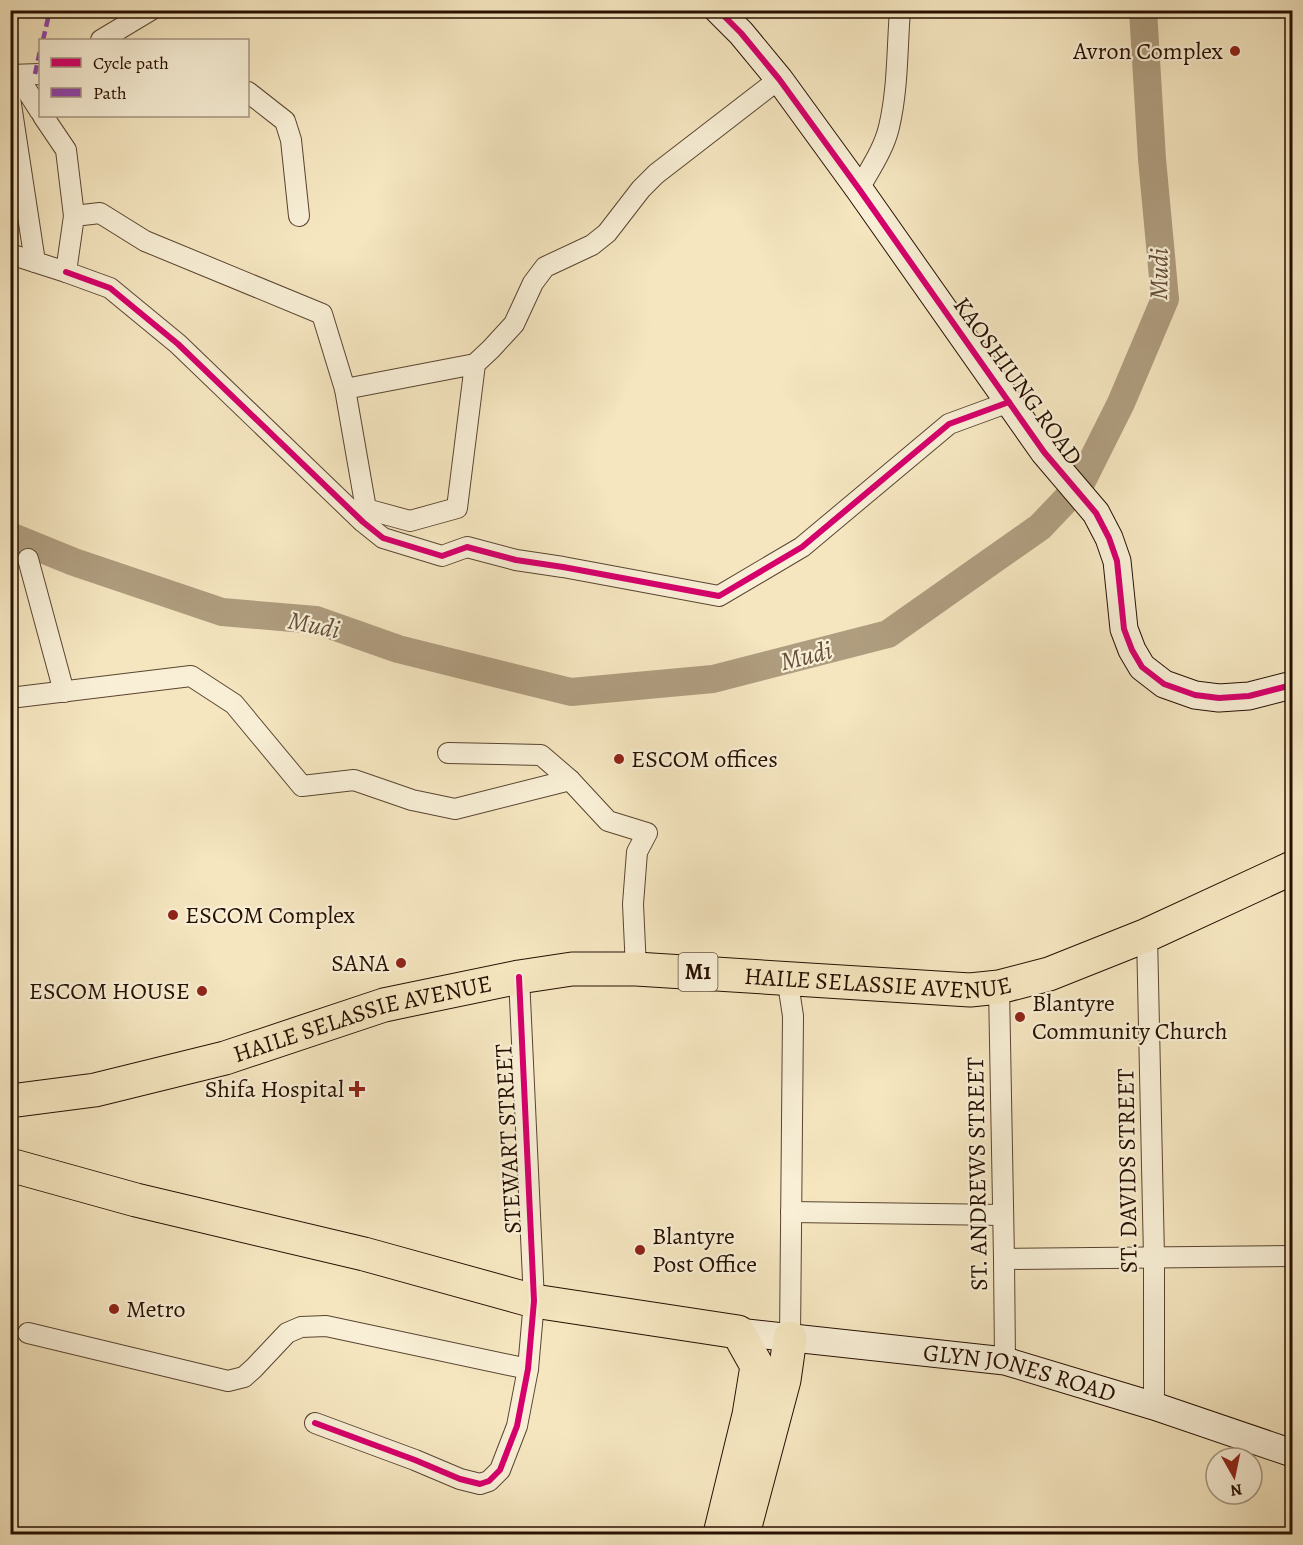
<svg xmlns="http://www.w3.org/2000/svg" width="1303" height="1545" font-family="Alegreya,serif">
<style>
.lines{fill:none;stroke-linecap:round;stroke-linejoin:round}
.river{stroke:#af9d7f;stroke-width:28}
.street-casing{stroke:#5a4530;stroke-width:22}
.secondary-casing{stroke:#270f00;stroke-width:29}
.highway-casing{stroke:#270f00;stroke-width:35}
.street{stroke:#f8efd6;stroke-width:20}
.secondary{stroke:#f8efd6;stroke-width:27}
.highway{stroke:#f5e6c0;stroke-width:33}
.quiet{stroke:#8e44ad;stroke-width:4.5;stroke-dasharray:9 4.5;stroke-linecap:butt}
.cycleway-casing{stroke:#f8efd6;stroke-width:10}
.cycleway{stroke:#d6006c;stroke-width:6}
.poi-dot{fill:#8f2418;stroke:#f8efd6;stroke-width:2}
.labels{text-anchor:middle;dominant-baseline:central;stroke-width:4.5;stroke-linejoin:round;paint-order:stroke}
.shield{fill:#f8efd6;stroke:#665240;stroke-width:1.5}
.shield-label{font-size:22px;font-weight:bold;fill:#270f00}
.poi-label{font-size:24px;fill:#270f00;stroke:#f8efd6;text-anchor:start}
.street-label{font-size:24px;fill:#270f00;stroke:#f8efd6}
.water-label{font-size:26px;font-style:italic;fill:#644f39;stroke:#f8efd6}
</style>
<rect width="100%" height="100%" fill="#f5e6c0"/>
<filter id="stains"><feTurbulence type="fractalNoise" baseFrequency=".00333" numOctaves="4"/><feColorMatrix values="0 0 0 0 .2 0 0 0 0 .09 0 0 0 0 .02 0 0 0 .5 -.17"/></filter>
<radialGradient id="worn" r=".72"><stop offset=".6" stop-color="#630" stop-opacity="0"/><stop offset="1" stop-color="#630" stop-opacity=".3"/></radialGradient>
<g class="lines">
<polyline class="river" points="10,536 74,562 222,612 316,620 398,649 571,692 713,679 888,634 1040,527 1080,485 1121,403 1165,299 1152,159 1143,10"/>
<defs>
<g id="street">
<polyline points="101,40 151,10"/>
<polyline points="10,75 40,74"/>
<polyline points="17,75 40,111"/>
<polyline points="248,92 285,121 291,140 299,216"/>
<polyline points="10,98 35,262"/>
<polyline points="43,116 66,150 74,216"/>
<path d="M859,189c11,-20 25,-40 30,-62 9,-38 8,-78 11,-117"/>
<polyline points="10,254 66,272 74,216 100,213 145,241 322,314 345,389"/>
<polyline points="66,272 110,288 178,344 363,522 383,538 442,556 467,547 516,560 563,567 719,596 802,547 949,424 1009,402"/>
<polyline points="475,364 345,389 366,509 410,521 457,508 475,364 491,349 514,324 533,283 545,267 592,245 607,233 641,189 656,174 779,79"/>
<polyline points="28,559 64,692"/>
<polyline points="10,698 191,676 234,704 302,786 354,780 412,800 455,809 570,780"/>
<polyline points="448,753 541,755 570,780 608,821 647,833 637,852 633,904 636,969"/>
<polyline points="1147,935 1154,1257 1154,1406"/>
<polyline points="787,977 793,1016 790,1338"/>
<polyline points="999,987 1004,1259 1005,1361"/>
<polyline points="791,1212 1003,1215"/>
<polyline points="1004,1259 1292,1256"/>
<polyline points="28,1333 228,1381 244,1377 254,1368 287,1333 301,1327 326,1326 528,1369"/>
<polyline points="315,1423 415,1460 460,1479 480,1484 489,1481 500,1470 517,1426 528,1369 534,1301 519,977"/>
</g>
<g id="secondary">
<polyline points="718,10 741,33 779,79 859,189 1044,452 1096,513 1109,538 1117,561 1124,629 1132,650 1142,667 1164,684 1195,695 1219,698 1249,696 1292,685"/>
<path id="s1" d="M738,1332l267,29 149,45 138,47"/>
</g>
<g id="highway">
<path id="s2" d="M10,1101l85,-11 130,-32 159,-53 135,-28 53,-8h64l334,21 29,-3 50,-13 98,-39 145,-67"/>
<polyline points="10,1165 136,1200 364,1254 534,1301 738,1332 757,1366 749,1415 720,1534"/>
<polyline points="743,1534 784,1380 790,1338"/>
</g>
</defs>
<use href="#street" class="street-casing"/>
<use href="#secondary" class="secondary-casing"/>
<use href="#highway" class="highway-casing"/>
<use href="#street" class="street"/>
<use href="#secondary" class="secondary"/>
<use href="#highway" class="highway"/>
<g class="quiet">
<polyline points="43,40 50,10"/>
<polyline points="35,74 40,51"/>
</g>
<defs>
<g id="cycleway">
<polyline points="718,10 741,33 779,79 859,189 1044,452 1096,513 1109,538 1117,561 1124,629 1132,650 1142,667 1164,684 1195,695 1219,698 1249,696 1292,685"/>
<polyline points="66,272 110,288 178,344 363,522 383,538 442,556 467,547 516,560 563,567 719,596 802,547 949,424 1009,402"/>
<polyline points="315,1423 415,1460 460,1479 480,1484 489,1481 500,1470 517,1426 528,1369 534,1301 519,977"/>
</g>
</defs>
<use href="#cycleway" class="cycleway-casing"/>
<use href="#cycleway" class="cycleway"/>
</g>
<g class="poi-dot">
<circle cx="1235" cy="51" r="6"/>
<circle cx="619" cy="759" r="6"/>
<circle cx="173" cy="915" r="6"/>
<circle cx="401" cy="963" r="6"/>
<circle cx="202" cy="991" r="6"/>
<circle cx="1020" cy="1017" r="6"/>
<path d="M354 1080h6v6h6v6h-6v6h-6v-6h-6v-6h6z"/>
<circle cx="640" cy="1250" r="6"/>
<circle cx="114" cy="1309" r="6"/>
</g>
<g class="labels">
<rect class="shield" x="678.5" y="953" width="39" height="38" rx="4.5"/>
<g class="shield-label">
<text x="698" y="972">M1</text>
</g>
<g class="poi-label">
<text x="1223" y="51" text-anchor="end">Avron Complex</text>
<text x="631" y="759">ESCOM offices</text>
<text x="185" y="915">ESCOM Complex</text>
<text x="389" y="963" text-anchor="end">SANA</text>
<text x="190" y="991" text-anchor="end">ESCOM HOUSE</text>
<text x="1032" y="1003">Blantyre<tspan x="1032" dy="28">Community Church</tspan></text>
<text x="344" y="1089" text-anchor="end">Shifa Hospital</text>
<text x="652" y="1236">Blantyre<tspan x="652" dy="28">Post Office</tspan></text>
<text x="126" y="1309">Metro</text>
</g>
<g class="street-label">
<text transform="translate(1018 381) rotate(54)">KAOSHIUNG ROAD</text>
<text stroke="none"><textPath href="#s2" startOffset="885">HAILE SELASSIE AVENUE</textPath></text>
<text stroke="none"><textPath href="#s2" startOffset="363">HAILE SELASSIE AVENUE</textPath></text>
<text transform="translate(508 1139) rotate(-93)">STEWART STREET</text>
<text transform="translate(1127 1171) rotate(-91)">ST. DAVIDS STREET</text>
<text transform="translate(977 1174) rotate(-91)">ST. ANDREWS STREET</text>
<text stroke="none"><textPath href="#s1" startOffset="285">GLYN JONES ROAD</textPath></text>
</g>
<g class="water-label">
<text transform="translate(1159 274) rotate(-89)">Mudi</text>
<text transform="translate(314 625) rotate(12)">Mudi</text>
<text transform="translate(806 656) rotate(-14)">Mudi</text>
</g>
</g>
<rect width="1303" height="1545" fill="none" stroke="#f5e6c0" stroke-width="36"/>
<rect x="12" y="12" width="1279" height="1521" fill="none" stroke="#270f00" stroke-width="3"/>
<rect x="18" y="18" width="1267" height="1509" fill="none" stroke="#270f00" stroke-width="1.5"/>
<rect x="39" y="39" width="210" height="78" fill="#f8efd6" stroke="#a49580" stroke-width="1.5"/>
<rect x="51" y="58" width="30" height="9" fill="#d6006c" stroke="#a49580" stroke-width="1.5"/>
<text x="93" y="69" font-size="18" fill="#270f00">Cycle path</text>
<rect x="51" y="88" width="30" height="9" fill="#8e44ad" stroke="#a49580" stroke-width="1.5"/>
<text x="93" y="99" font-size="18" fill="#270f00">Path</text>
<g transform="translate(1234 1476) rotate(171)"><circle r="28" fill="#f8efd6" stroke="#a49580" stroke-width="1.5"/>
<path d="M0-4.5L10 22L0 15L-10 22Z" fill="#8f2418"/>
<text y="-9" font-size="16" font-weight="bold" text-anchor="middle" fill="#270f00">N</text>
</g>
<rect width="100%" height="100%" filter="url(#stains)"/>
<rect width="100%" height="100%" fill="url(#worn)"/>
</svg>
